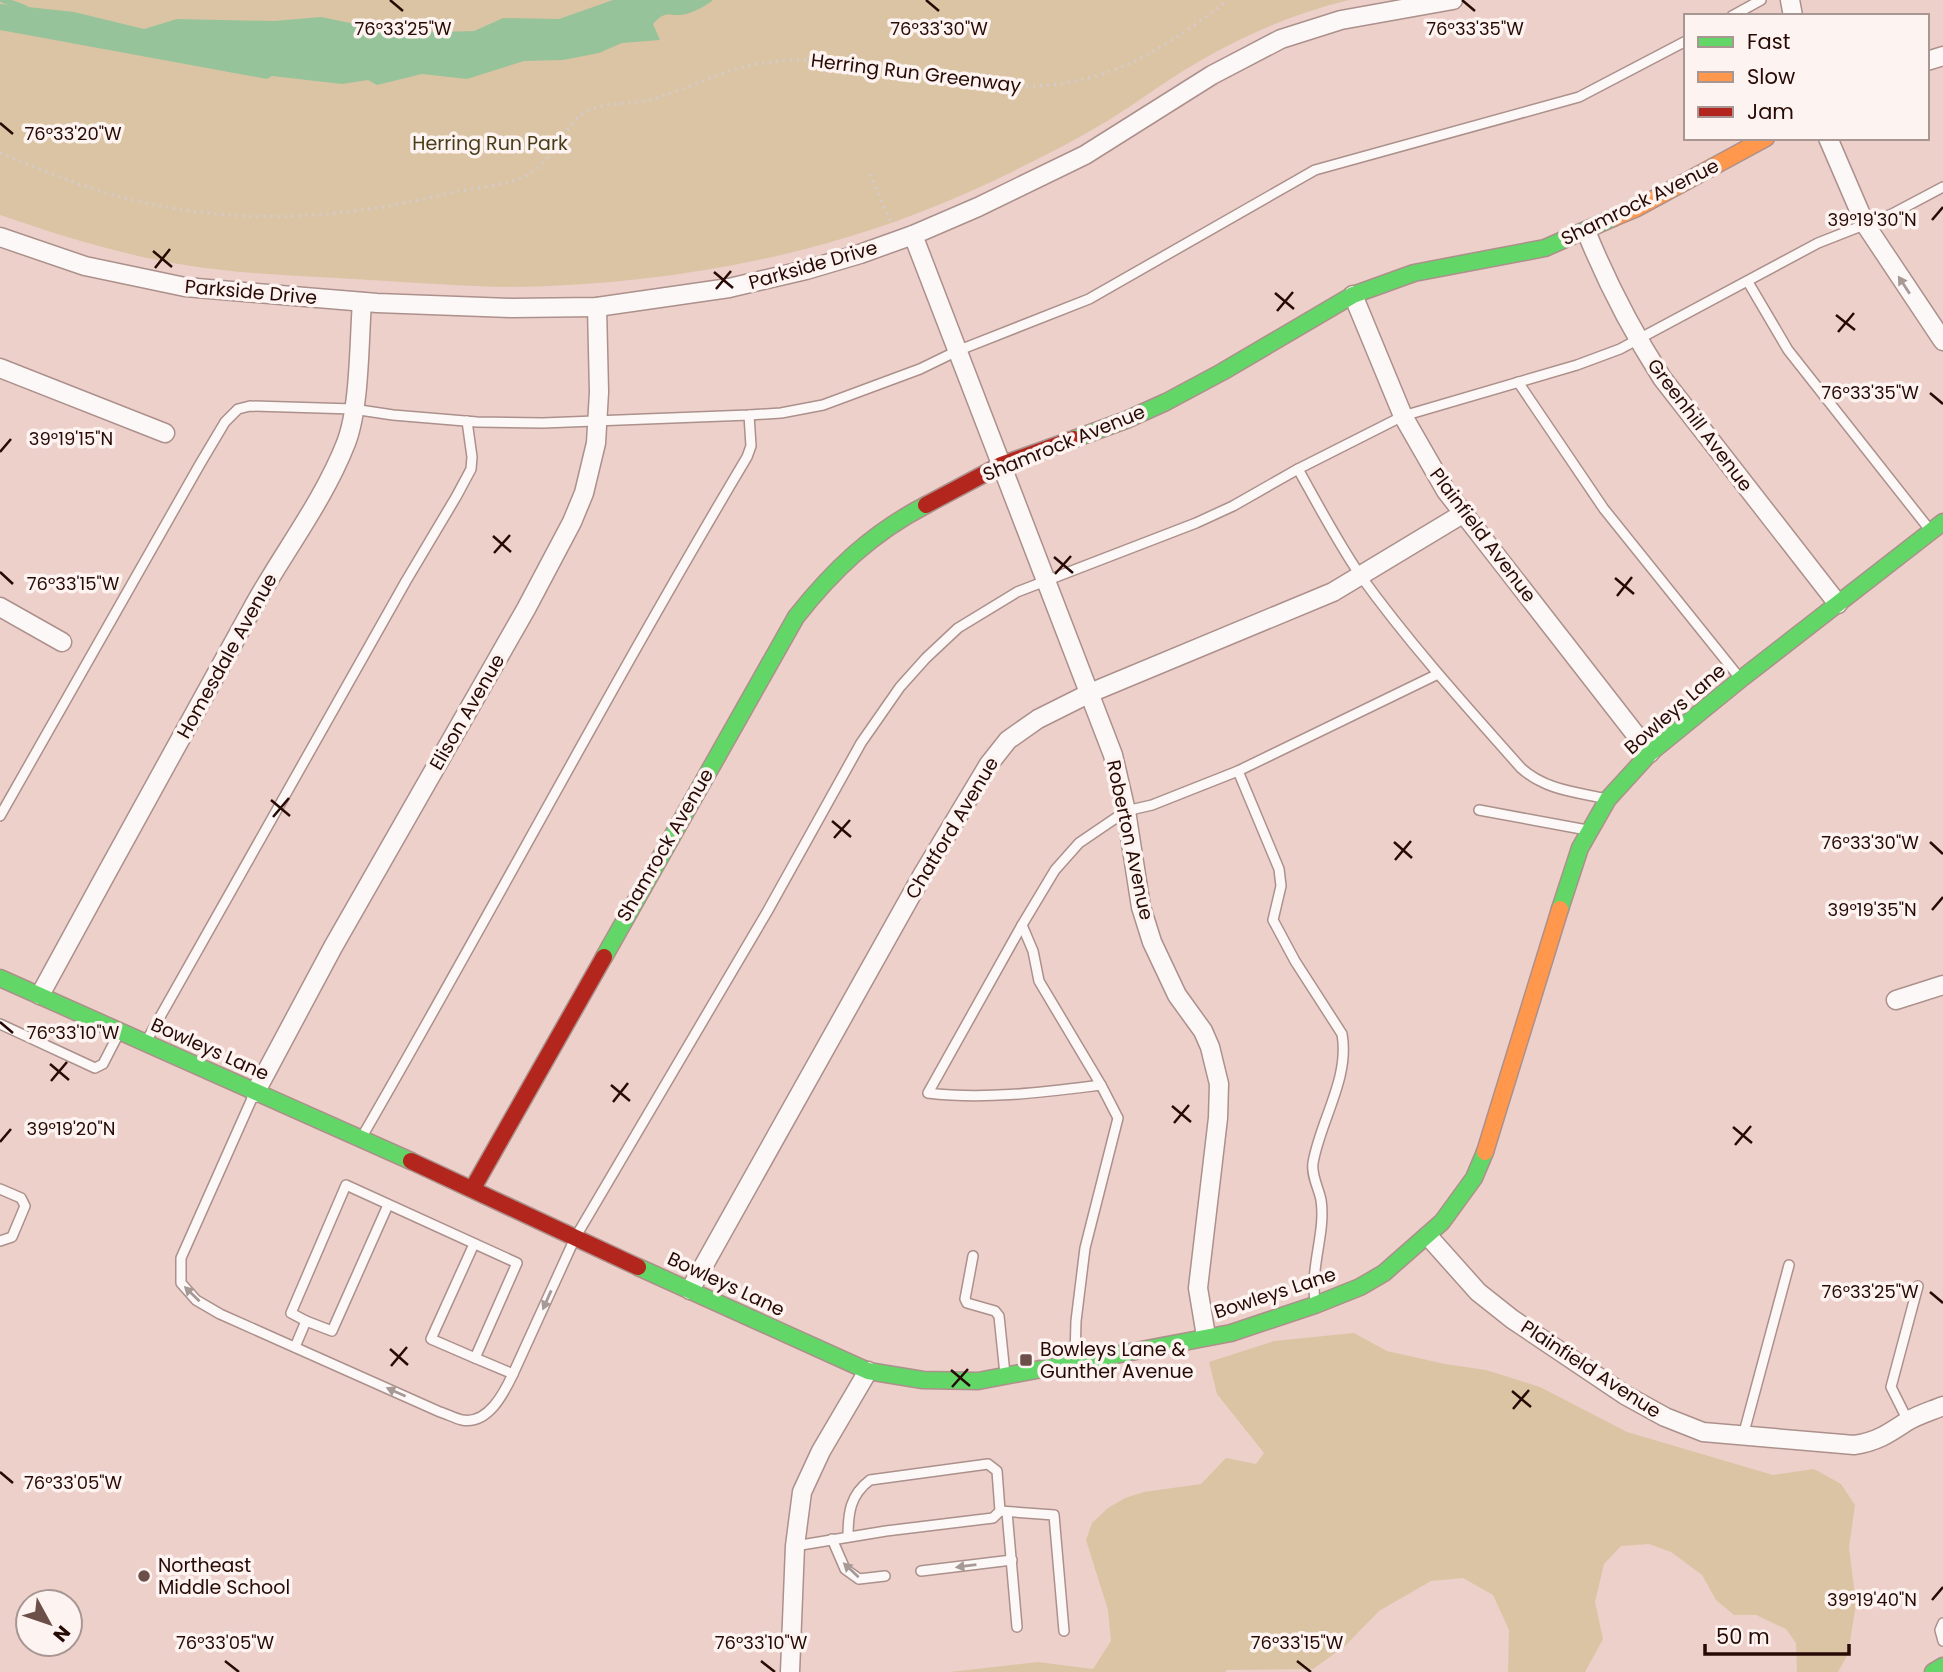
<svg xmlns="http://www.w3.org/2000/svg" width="1943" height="1672" font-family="Poppins,sans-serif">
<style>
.green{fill:#dbc4a4}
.water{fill:#97c39a}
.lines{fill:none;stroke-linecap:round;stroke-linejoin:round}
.stream{stroke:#97c39a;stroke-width:6}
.lane-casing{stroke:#ac908b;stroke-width:12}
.street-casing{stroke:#ac908b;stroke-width:21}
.fast-casing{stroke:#ac908b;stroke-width:19}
.slow-casing{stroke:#ac908b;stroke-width:19}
.jam-casing{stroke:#ac908b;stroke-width:19}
.path{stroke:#d4cac8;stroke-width:3.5;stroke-dasharray:2 5;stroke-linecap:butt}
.lane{stroke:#fcf8f7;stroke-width:9}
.street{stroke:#fcf8f7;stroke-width:18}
.fast{stroke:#63d668;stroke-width:16}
.slow{stroke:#ff974d;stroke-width:16}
.jam{stroke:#b3261e;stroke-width:16}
.oneway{fill:#a79996}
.ticks{fill:none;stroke:#280a05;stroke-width:2.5}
.poi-dot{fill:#6d4f4a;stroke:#fdf3f1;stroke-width:2.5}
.labels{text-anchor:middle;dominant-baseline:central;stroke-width:7;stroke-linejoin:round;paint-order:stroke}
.street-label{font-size:19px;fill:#280a05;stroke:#fdf3f1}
.park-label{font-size:19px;fill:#493d18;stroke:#fdf3f1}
.poi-label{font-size:19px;fill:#280a05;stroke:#fdf3f1;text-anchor:start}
.ticks-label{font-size:18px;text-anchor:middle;fill:#280a05;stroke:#fdf3f1;stroke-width:7;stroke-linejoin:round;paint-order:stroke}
</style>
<rect width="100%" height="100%" fill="#edd0ca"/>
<g class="green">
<path d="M0,0h1349c-58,14 -112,38 -163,69 -26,16 -51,35 -77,51 -45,27 -92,50 -140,72 -141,63 -295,92 -450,95 -49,0 -99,-4 -149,-7 -62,-4 -124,-5 -185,-15 -63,-10 -124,-29 -185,-50z"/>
<polygon points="1354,1333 1387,1351 1445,1364 1486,1370 1540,1387 1627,1432 1773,1475 1814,1469 1841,1484 1855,1505 1849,1547 1856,1604 1848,1654 1838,1672 1797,1672 1796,1643 1786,1629 1756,1615 1734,1615 1716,1600 1702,1575 1671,1552 1649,1544 1621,1546 1604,1564 1595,1602 1603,1639 1585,1672 1508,1672 1509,1630 1493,1595 1463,1578 1431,1581 1379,1611 1345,1646 1313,1669 1227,1670 1225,1672 950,1672 1038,1662 1093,1669 1111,1641 1108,1610 1086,1540 1092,1523 1108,1508 1125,1498 1144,1492 1201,1484 1226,1458 1256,1464 1264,1453 1217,1394 1209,1362 1274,1341"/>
</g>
<path class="water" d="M613,0h100c-7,6 -19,12 -27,14 -16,4 -19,-6 -33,10l7,16 -38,3 -23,10 -36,7 -39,1 -57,18 -45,-5 -45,11 -9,-5 -26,4 -70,-8 -5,3 -267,-49v-26l74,8 70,17 33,-10 97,2 47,-4 49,10 70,5 34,-1 29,-13 56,1z"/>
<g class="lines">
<polyline class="stream" points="3,0 25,8"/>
<defs>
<g id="lane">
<polyline points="1732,16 1761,0"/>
<polyline points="1748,282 1788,350 1930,530"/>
<polyline points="1518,382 1604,509 1739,677"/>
<path d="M1298,469c20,36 39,72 62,106 49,68 105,130 161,193 23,21 53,24 82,30"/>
<path d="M1238,771l41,98 2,17 -8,34 22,41 47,73c8,44 -22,87 -29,129 -2,12 6,26 8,37 5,32 -11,66 -6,101"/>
<polyline points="1479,810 1587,830"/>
<polyline points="0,816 200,464 225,422 238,409 250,406 353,409 393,415 477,422 543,423 749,415 781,413 823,405 920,369 957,351 1089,299 1315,170 1579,97 1686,41"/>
<path d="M1022,925l-94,168c58,7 116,-1 173,-8"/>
<polyline points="0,1024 95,1068 103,1064 119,1033"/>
<polyline points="147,1040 406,581 456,497 471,469 472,457 467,421"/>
<path d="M254,1094l-73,164v25l15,17 24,14 220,98c7,2 14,6 22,8 26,5 42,-27 51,-46l62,-136 192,-326 94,-169 39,-56 26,-29 32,-30 59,-36 179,-69 37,-17 65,-37 105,-53 174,-51 43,-16 198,-106 74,-29 51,-27"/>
<path d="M363,1135c130,-225 251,-455 384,-678l4,-11 -2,-31"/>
<polyline points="0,1189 21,1198 25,1206 12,1237 0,1241"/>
<polyline points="474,1244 431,1339 475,1358"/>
<polyline points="973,1256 965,1299 967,1303 995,1311 999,1316 1005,1374"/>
<polyline points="306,1321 291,1313 346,1185 517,1263 475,1358 513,1374"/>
<polyline points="295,1347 306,1321 332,1331 388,1205"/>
<polyline points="1075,1358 1076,1321 1085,1248 1118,1118 1101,1085 1039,981 1033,951 1022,925 1055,870 1079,843 1126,811 1152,805 1238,771 1438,674"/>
<polyline points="1908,1421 1891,1387 1918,1286"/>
<polyline points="1743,1436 1789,1265"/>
<polyline points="1000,1511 1054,1515 1064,1631"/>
<polyline points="1007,1512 1017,1627"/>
<polyline points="832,1539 845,1569 859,1579 885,1576"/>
<path d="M795,1546l91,-15 107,-13 7,-7 -3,-40 -9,-7 -118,16c-20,15 -22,33 -22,57"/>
<polyline points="921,1571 1012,1560"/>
<polyline points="1943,1623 1940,1630 1943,1641"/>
</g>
<g id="street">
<polyline points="1790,0 1793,16"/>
<polyline points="1927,61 1943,56"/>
<polyline points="1828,138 1865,224 1943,341"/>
<path d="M1586,231c21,52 46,100 76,147l176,226"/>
<polyline points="913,235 1113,755 1126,811 1141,907 1152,942 1177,995 1203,1031 1210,1047 1219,1084 1218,1118 1198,1288 1206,1336"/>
<polyline points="0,237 85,266 185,287 377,303 512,308 597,307 729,288 806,270 860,254 913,235 978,207 1085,155 1212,75 1281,39 1341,20 1453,0"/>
<polyline points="1353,295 1403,416 1446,491 1650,753"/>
<polyline points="0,368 165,433"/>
<polyline points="0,607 62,642"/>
<path d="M40,995c70,-129 141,-257 212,-386 30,-55 71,-107 94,-166 14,-36 13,-102 16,-141"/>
<polyline points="1896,1000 1943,985"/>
<polyline points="255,1093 333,947 526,609 572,522 584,493 596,443 599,392 597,307"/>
<path d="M1428,1236l50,56 34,27 113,76 40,22 38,15 151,13c22,-3 34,-11 52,-23 11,-7 25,-11 37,-16"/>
<polyline points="690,1290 923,874 989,764 1008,740 1038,719 1090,693 1333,592 1464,513"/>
<polyline points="790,1672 795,1546 802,1492 821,1451 868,1371"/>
</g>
<g id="fast">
<polyline points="1074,439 1126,420 1166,402 1222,372 1353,295 1414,273 1545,248 1613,218"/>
<polyline points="1560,909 1580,848 1608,799 1650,753 1741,679 1943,522"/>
<path d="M604,957l192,-340c37,-47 76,-84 130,-112"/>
<polyline points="0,978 411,1161"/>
<polyline points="638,1267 868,1371 923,1380 978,1381 1231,1333 1315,1305 1360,1287 1384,1273 1442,1222 1474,1178 1485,1152"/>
<polyline points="1933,1672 1943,1666"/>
</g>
<g id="slow">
<polyline points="1613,218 1637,208 1766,138"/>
<polyline points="1485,1152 1560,909"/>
</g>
<g id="jam">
<polyline points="926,505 1001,465 1074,439"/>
<polyline points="411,1161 638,1267"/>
<polyline points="473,1188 604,957"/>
</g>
</defs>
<use href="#lane" class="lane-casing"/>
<use href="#street" class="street-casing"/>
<use href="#fast" class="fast-casing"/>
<use href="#slow" class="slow-casing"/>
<use href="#jam" class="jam-casing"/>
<g class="path">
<path d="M0,153c31,12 62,26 94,36 120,38 234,34 355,4 23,-5 56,-7 77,-17 28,-14 35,-50 61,-65 18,-9 43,-6 62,-11 33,-9 63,-25 95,-33 32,-8 63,-9 95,-7l164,26c98,4 150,-29 225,-86"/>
<polyline points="870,174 892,225"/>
</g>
<use href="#lane" class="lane"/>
<use href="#street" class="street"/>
<use href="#fast" class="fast"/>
<use href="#slow" class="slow"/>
<use href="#jam" class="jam"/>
</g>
<defs><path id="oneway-solid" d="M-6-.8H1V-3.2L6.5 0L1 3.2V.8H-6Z" transform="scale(1.75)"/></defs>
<g class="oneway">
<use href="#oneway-solid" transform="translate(1904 285) rotate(-123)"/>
<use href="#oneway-solid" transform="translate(192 1294) rotate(-136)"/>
<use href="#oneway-solid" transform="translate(547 1300) rotate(114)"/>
<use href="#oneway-solid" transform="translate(396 1392) rotate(-156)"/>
<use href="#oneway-solid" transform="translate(966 1566) rotate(173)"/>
<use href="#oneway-solid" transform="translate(851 1570) rotate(-137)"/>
</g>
<path class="ticks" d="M390,0l13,11M926,0l13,11M1462,0l13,11M0,123l13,11M1932,220l11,-13M153,251l19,16M155,268l15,-19M714,272l19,16M716,289l15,-18M1275,293l19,16M1277,311l16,-19M1836,315l19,15M1838,332l16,-19M1930,393l13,11M0,452l11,-13M493,536l18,16M494,553l16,-18M1054,557l19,16M0,572l13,12M1055,574l16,-18M1615,578l19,16M1617,596l15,-19M271,800l19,16M273,817l16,-19M832,821l19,16M834,838l16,-18M1394,842l18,16M1930,842l13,12M1395,860l16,-19M1932,910l11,-13M0,1022l13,11M50,1064l19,16M51,1081l16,-19M611,1085l19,16M613,1102l15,-19M1172,1106l19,16M1174,1123l15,-18M1733,1127l19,16M0,1142l11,-13M1735,1145l16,-19M1930,1292l13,11M390,1349l18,16M391,1366l16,-19M951,1370l19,16M952,1387l16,-18M1512,1391l19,16M1513,1409l16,-19M0,1472l13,11M1932,1600l11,-13M225,1661l14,11M761,1661l14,11M1297,1661l14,11"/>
<g class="poi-dot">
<rect x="1019" y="1353" width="14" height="14" rx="3.5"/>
<circle cx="144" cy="1576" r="7"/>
</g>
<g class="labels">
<g class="street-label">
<text transform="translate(916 73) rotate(7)">Herring Run Greenway</text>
<text transform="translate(1640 202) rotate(-26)">Shamrock Avenue</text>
<text transform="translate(813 265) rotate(-16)">Parkside Drive</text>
<text transform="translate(251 292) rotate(5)">Parkside Drive</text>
<text transform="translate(1700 425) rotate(53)">Greenhill Avenue</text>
<text transform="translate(1064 443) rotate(-22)">Shamrock Avenue</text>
<text transform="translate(1483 535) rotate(53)">Plainfield Avenue</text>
<text transform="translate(227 656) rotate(-61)">Homesdale Avenue</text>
<text transform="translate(1675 709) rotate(-41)">Bowleys Lane</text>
<text transform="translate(467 712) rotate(-60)">Elison Avenue</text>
<text transform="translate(952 828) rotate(-59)">Chatford Avenue</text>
<text transform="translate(1130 840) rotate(78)">Roberton Avenue</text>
<text transform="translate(665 845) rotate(-60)">Shamrock Avenue</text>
<text transform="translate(210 1049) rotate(24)">Bowleys Lane</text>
<text transform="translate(726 1284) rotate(25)">Bowleys Lane</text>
<text transform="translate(1275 1293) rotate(-18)">Bowleys Lane</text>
<text transform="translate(1591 1369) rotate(33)">Plainfield Avenue</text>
</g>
<g class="park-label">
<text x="490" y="143">Herring Run Park</text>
</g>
<g class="poi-label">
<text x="1040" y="1349">Bowleys Lane &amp;<tspan x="1040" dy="22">Gunther Avenue</tspan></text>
<text x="158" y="1565">Northeast<tspan x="158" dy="22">Middle School</tspan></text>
</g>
</g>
<g class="ticks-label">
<text x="403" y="35">76°33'25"W</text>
<text x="939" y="35">76°33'30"W</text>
<text x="1475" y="35">76°33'35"W</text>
<text x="73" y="140">76°33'20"W</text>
<text x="1872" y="226">39°19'30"N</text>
<text x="1870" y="399">76°33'35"W</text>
<text x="71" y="445">39°19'15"N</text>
<text x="73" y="590">76°33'15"W</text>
<text x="1870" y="849">76°33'30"W</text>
<text x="1872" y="916">39°19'35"N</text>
<text x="73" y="1039">76°33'10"W</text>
<text x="71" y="1135">39°19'20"N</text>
<text x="1870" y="1298">76°33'25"W</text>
<text x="73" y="1489">76°33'05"W</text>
<text x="1872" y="1606">39°19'40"N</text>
<text x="225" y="1649">76°33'05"W</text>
<text x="761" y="1649">76°33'10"W</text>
<text x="1297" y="1649">76°33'15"W</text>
</g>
<rect x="1684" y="14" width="245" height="126" fill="#fdf3f1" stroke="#a89693" stroke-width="2"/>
<rect x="1698" y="37" width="35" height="10" fill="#63d668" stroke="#a89693" stroke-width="2"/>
<text x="1747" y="49" font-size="21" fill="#280a05">Fast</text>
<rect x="1698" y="72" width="35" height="10" fill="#ff974d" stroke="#a89693" stroke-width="2"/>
<text x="1747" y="84" font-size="21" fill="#280a05">Slow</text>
<rect x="1698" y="107" width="35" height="10" fill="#b3261e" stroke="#a89693" stroke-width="2"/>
<text x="1747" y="119" font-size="21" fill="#280a05">Jam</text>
<g transform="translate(49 1623) rotate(130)"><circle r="33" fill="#fdf3f1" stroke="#a89693" stroke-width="2"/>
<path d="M0-5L12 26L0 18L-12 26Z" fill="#6d4f4a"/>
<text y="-10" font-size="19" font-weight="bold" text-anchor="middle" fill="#280a05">N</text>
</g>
<path d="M1705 1644v10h144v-10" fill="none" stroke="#280a05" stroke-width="3.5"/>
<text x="1716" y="1644" font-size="21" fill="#280a05" stroke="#fdf3f1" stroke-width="5" paint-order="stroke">50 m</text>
</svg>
